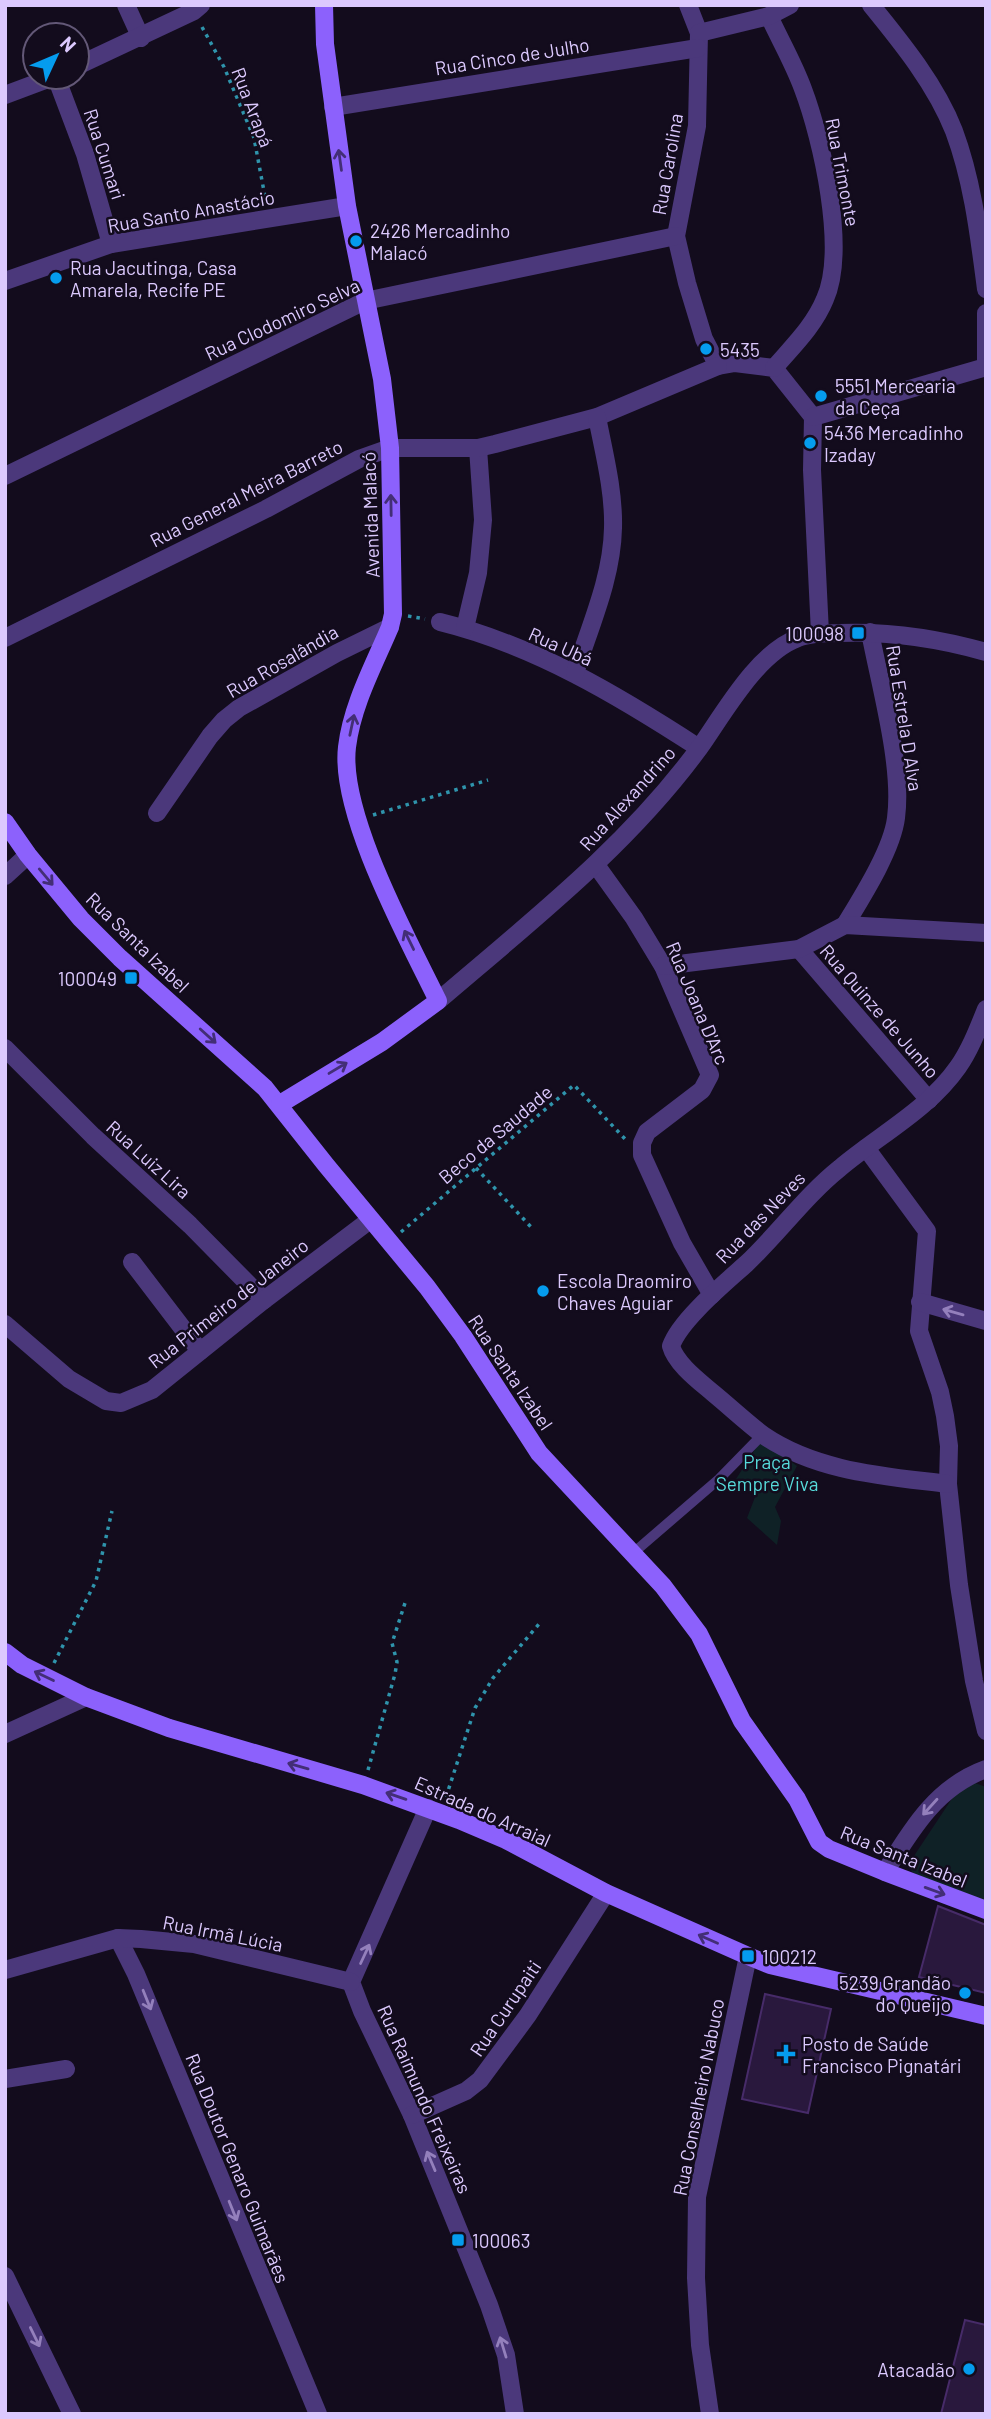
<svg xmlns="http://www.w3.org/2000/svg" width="991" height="2419" font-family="Barlow,sans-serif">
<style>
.green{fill:#0f2126}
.building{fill:#29183d;stroke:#472b69;stroke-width:2}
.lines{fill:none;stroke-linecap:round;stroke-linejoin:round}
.path{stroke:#2f94ac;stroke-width:3.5;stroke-dasharray:3.5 5;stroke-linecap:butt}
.lane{stroke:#4b387b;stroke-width:10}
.street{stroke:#4b387b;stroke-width:18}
.secondary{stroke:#8c61fc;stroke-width:18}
.oneway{stroke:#432e76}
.oneway2{stroke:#9480bc}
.poi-dot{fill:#059cee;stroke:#130c1d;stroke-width:2.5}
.labels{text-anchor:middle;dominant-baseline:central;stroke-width:5;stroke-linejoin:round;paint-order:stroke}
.street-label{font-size:19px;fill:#dcc9fe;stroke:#130c1d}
.poi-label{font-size:19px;fill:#dcc9fe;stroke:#130c1d;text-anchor:start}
.park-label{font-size:19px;fill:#57dbdb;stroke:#130c1d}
</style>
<rect width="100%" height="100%" fill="#130c1d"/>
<g class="green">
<polygon points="761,1440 797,1466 775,1507 781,1521 777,1545 747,1518 757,1492 736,1479"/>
<polygon points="975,1783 986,1787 986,1901 913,1873 909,1867 910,1862 955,1794"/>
</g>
<g class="building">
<polygon points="938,1906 986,1925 986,1993 919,1977"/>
<polygon points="765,1994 831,2009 808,2113 742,2099"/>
<polygon points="965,2320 986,2325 986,2414 941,2414"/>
</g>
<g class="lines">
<g class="path">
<polyline points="202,27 224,67 254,138 266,202"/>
<polyline points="408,616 425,619"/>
<polyline points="373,815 488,780"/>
<polyline points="476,1168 531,1227"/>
<polyline points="401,1232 574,1085 627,1141"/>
<polyline points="54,1663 96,1581 112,1511"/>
<polyline points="368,1770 395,1674 397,1662 392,1643 405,1603"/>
<polyline points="446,1797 475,1708 493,1678 539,1624"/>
</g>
<polyline class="lane" points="632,1554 719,1479 763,1434"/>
<g class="street">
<polyline points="126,5 141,38"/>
<polyline points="688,5 699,33 697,126 676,236 687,283 704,339 718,366 735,363 774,368 813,417 812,470 820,633"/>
<path d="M871,5c31,38 65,80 83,126 19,51 25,105 32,158"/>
<path d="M769,16c11,24 25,48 34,73 19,50 44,161 22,210 -11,27 -32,47 -51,69"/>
<polyline points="699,33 769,16 790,5"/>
<polyline points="77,66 194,11 201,5"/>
<polyline points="56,77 85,154 111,244"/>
<polyline points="5,95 53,77"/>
<polyline points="333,107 698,48"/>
<polyline points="5,281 111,244 347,206"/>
<polyline points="986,313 986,368"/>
<polyline points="813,417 986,367"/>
<polyline points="5,476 365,301 676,236"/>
<path d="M440,622c94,23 179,74 259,126"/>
<polyline points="465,628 478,573 483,520 478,448"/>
<polyline points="5,638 266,509 359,459 390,448 478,448 495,444 597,417 718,366"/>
<path d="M575,673c15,-47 37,-95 38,-145 1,-37 -9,-75 -16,-111"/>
<polyline points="157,813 210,736 224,720 239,708 337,653 390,627"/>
<polyline points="596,865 634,918 663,966 710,1075 702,1090 647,1132 642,1143 642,1155 682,1243 712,1295"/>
<polyline points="5,876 28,855"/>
<path d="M845,925c17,-28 47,-75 51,-107 7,-52 -16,-133 -26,-186"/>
<polyline points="799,949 929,1100"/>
<polyline points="663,966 799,949 845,925 986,933"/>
<path d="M438,1001c92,-79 190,-155 262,-254 24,-34 57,-94 98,-109 12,-5 28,-5 41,-5 51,-2 98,5 147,19"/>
<polyline points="5,1048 93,1136 190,1225 264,1300"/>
<polyline points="866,1148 927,1231 919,1331 940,1392 945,1416 949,1446 948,1484 959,1585 974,1681 986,1731"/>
<polyline points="132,1262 200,1351"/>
<polyline points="920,1302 986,1321"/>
<polyline points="5,1324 69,1379 106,1401 121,1403 152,1390 264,1300 370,1220"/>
<path d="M948,1484c-63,-8 -131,-12 -185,-49 -17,-13 -33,-28 -50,-42 -14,-12 -37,-29 -42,-47 9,-26 54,-63 75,-82 33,-31 59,-68 94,-96 39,-33 88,-58 118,-101 12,-17 20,-38 28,-58"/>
<polyline points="5,1734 86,1697"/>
<polyline points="428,1808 351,1982 362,2011 412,2115 489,2305 506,2355 515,2414"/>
<path d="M885,1872c26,-42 51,-85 101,-103"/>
<polyline points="118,1938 136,1974 318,2414"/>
<polyline points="5,1970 118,1938 141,1939 194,1944 351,1982"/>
<polyline points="5,2079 66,2069"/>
<polyline points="412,2115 466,2091 480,2080 528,2015 606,1893"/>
<polyline points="5,2276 72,2414"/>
<polyline points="710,2414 700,2345 696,2278 697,2197 748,1956"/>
</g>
<g class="secondary">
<polyline points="5,822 28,855 81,919 120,958 265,1088 326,1165 427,1287 463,1336 539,1453 663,1586 699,1634 742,1721 797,1799 819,1842 829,1849 885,1872 986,1910"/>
<path d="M280,1104l102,-62 56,-41c-30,-62 -99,-187 -91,-254 5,-42 27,-82 43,-120l3,-13 -3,-166 -8,-69 -35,-173 -22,-162 -1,-39"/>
<polyline points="5,1652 22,1665 86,1697 169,1728 363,1785 459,1820 506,1840 606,1893 748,1956 770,1965 986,2016"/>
</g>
</g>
<defs><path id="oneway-shaft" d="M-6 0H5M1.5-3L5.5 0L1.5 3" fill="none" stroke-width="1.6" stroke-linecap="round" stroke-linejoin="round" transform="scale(1.75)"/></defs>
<g class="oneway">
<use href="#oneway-shaft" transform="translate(340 160) rotate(-98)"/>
<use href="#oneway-shaft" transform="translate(391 505) rotate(-91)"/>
<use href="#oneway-shaft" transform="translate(352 725) rotate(-78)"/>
<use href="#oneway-shaft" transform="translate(46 877) rotate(50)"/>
<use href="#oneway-shaft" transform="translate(409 940) rotate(-116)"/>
<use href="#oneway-shaft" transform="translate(208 1036) rotate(42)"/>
<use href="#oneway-shaft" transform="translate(338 1068) rotate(-31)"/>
<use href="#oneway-shaft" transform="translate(44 1676) rotate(-154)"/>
<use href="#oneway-shaft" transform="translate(298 1766) rotate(-164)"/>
<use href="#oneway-shaft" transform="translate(396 1796) rotate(-161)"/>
<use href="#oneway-shaft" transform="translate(935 1891) rotate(20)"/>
<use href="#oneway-shaft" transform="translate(708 1939) rotate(-156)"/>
</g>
<g class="oneway2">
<use href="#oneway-shaft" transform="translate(953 1312) rotate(-164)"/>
<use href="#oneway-shaft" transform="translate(930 1807) rotate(132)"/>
<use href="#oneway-shaft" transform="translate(365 1954) rotate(-65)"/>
<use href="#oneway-shaft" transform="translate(147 2000) rotate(68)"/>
<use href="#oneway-shaft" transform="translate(431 2161) rotate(-113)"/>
<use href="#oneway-shaft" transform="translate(233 2211) rotate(68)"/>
<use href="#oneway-shaft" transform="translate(35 2337) rotate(64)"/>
<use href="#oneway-shaft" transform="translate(503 2347) rotate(-107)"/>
</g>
<g class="poi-dot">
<circle cx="356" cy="241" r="7"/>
<circle cx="56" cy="278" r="7"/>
<circle cx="706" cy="349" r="7"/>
<circle cx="821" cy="396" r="7"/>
<circle cx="810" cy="443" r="7"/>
<rect x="851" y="626" width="14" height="14" rx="3.5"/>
<rect x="124" y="971" width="14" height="14" rx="3.5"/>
<circle cx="543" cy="1291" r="7"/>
<rect x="741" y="1949" width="14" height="14" rx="3.5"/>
<circle cx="965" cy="1993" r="7"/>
<path d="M782.5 2043.5h7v7h7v7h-7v7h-7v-7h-7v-7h7z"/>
<rect x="451" y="2233" width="14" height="14" rx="3.5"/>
<circle cx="969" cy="2369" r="7"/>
</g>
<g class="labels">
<g class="street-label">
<text transform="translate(512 56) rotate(-9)">Rua Cinco de Julho</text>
<text transform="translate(253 107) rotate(69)">Rua Arapá</text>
<text transform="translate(105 154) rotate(72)">Rua Cumari</text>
<text transform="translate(667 164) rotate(-80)">Rua Carolina</text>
<text transform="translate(843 172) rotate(79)">Rua Trimonte</text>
<text transform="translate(191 211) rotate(-10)">Rua Santo Anastácio</text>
<text transform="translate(282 319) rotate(-25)">Rua Clodomiro Selva</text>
<text transform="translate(246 493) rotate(-27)">Rua General Meira Barreto</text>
<text transform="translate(370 515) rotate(-92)">Avenida Malacó</text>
<text transform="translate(561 646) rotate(24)">Rua Ubá</text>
<text transform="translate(282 661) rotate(-30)">Rua Rosalândia</text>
<text transform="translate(905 718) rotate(81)">Rua Estrela D Alva</text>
<text transform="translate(627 798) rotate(-48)">Rua Alexandrino</text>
<text transform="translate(138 942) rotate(44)">Rua Santa Izabel</text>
<text transform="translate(698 1003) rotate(67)">Rua Joana D'Arc</text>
<text transform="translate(880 1011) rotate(49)">Rua Quinze de Junho</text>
<text transform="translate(495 1134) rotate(-40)">Beco da Saudade</text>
<text transform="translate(149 1159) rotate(42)">Rua Luiz Lira</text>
<text transform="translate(760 1217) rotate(-46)">Rua das Neves</text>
<text transform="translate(228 1303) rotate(-38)">Rua Primeiro de Janeiro</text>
<text transform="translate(511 1372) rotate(56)">Rua Santa Izabel</text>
<text transform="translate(483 1811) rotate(24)">Estrada do Arraial</text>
<text transform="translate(904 1856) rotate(22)">Rua Santa Izabel</text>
<text transform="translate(223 1933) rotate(11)">Rua Irmã Lúcia</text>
<text transform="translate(505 2008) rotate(-56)">Rua Curupaiti</text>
<text transform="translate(698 2097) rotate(-79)">Rua Conselheiro Nabuco</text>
<text transform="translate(425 2099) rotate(66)">Rua Raimundo Freixeiras</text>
<text transform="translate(238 2168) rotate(68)">Rua Doutor Genaro Guimarães</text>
</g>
<g class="poi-label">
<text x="370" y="230">2426 Mercadinho<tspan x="370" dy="22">Malacó</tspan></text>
<text x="70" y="267">Rua Jacutinga, Casa<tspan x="70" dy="22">Amarela, Recife PE</tspan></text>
<text x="720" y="349">5435</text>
<text x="835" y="385">5551 Mercearia<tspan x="835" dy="22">da Ceça</tspan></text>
<text x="824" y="432">5436 Mercadinho<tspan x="824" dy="22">Izaday</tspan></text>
<text x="844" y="633" text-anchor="end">100098</text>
<text x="117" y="978" text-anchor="end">100049</text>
<text x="557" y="1280">Escola Draomiro<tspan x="557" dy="22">Chaves Aguiar</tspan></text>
<text x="762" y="1956">100212</text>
<text x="951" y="1982" text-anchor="end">5239 Grandão<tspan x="951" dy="22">do Queijo</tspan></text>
<text x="802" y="2043">Posto de Saúde<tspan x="802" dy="22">Francisco Pignatári</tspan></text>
<text x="472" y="2240">100063</text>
<text x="955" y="2369" text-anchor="end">Atacadão</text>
</g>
<g class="park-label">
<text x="767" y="1461">Praça<tspan x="767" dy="22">Sempre Viva</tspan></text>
</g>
</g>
<rect width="991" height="2419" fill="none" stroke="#dcc9fe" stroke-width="14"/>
<g transform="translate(56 56) rotate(46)"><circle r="33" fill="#130c1d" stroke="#635877" stroke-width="2"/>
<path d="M0-5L12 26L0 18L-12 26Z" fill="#059cee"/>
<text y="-10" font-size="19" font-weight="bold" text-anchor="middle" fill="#dcc9fe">N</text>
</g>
</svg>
